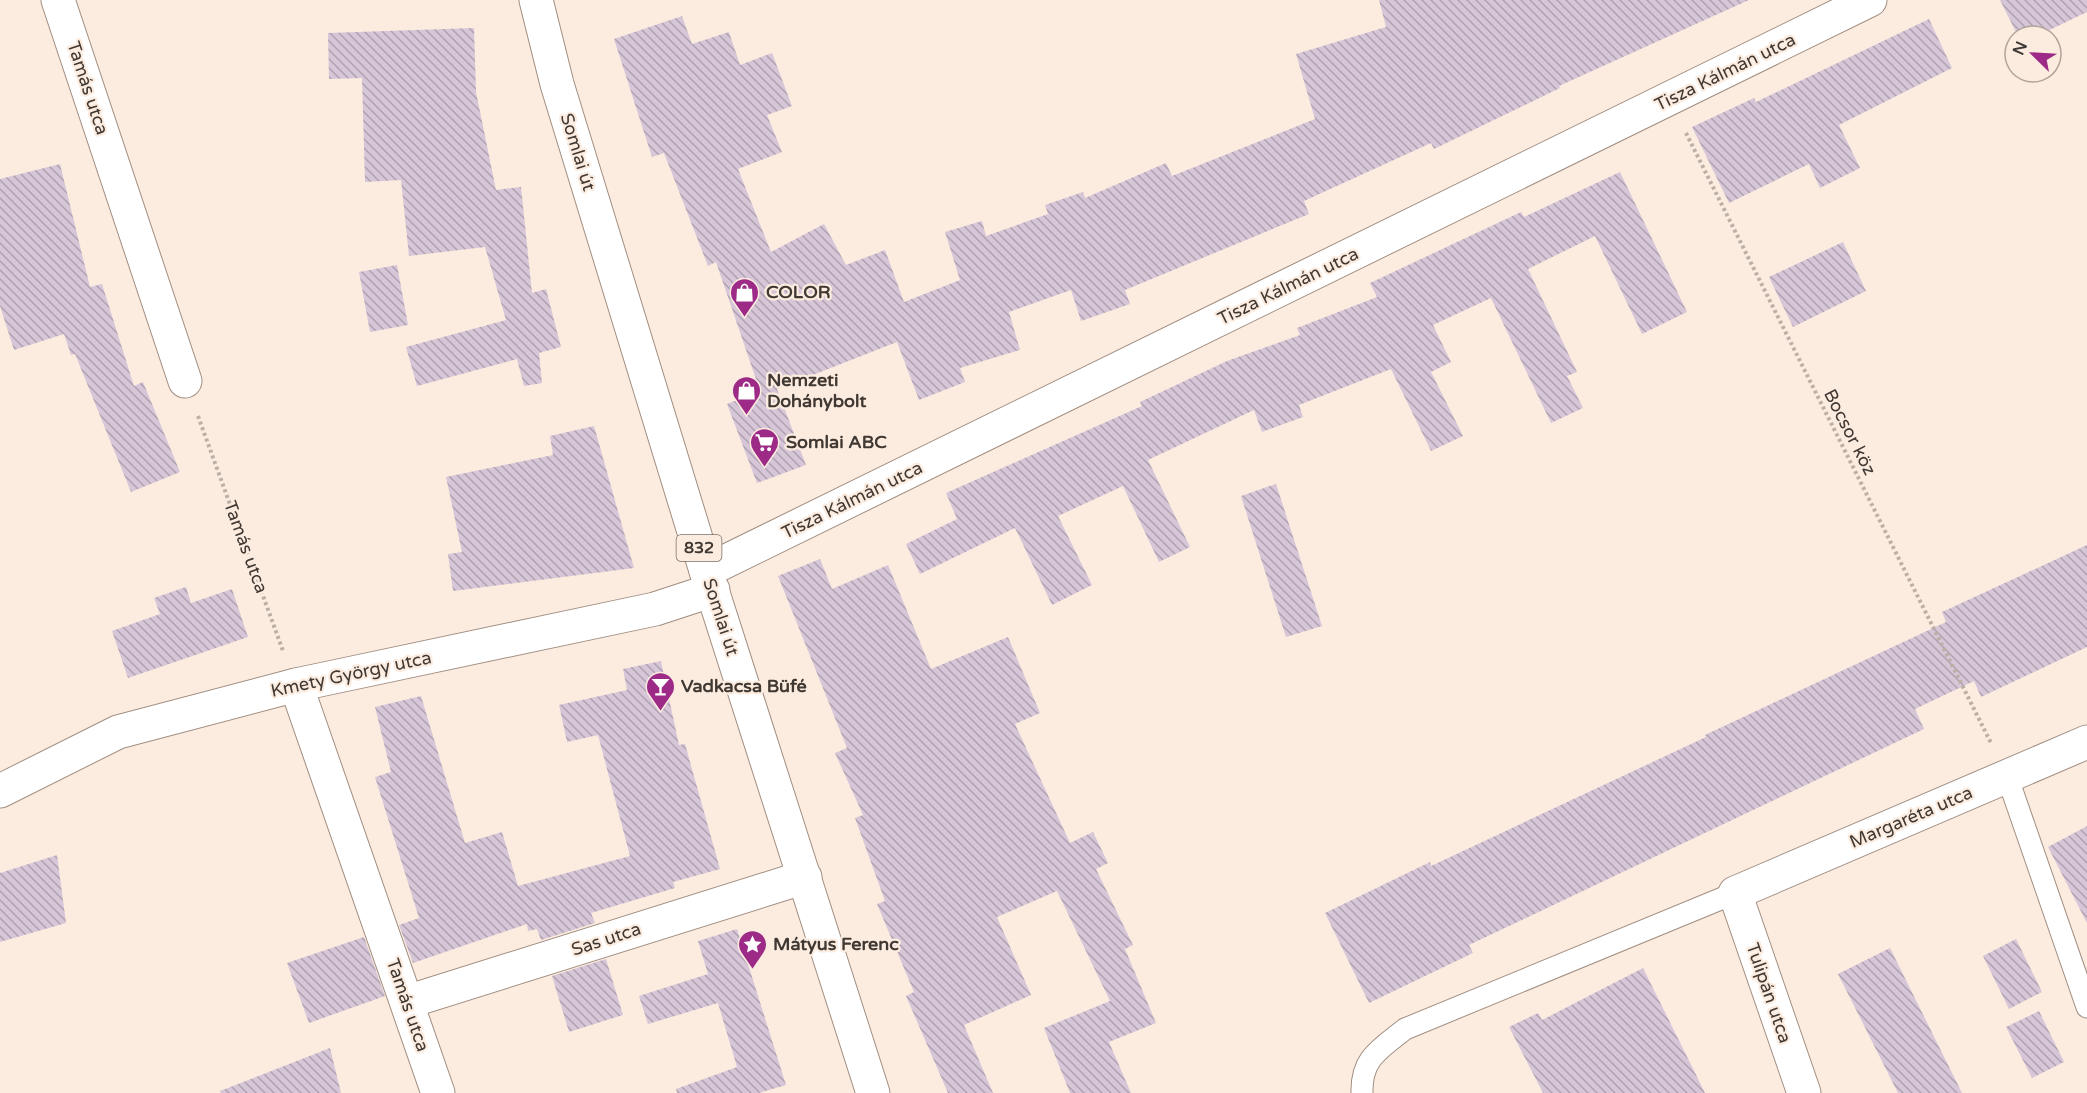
<svg xmlns="http://www.w3.org/2000/svg" width="2087" height="1093" font-family="'Varela Round',sans-serif">
<style>
.building{fill:url(#building-back-hatch)}
.lines{fill:none;stroke-linecap:round;stroke-linejoin:round}
.lane-casing{stroke:#a18e81;stroke-width:23}
.street-casing{stroke:#a18e81;stroke-width:35}
.primary-casing{stroke:#a18e81;stroke-width:35}
.path{stroke:#bcafa5;stroke-width:4;stroke-dasharray:3 3;stroke-linecap:butt}
.lane{stroke:#fff;stroke-width:21}
.street{stroke:#fff;stroke-width:33}
.primary{stroke:#fff;stroke-width:33}
.labels{text-anchor:middle;dominant-baseline:central;stroke-width:4.5;stroke-linejoin:round;paint-order:stroke}
.shield{fill:#fcece0;stroke:#786e66;stroke-width:1.5}
.shield-label{font-size:16px;font-weight:bold;fill:#403832}
.street-label{font-size:18px;fill:#403832;stroke:#fcece0}
.poi-label{font-size:18px;font-weight:bold;fill:#403832;stroke:#fcece0;text-anchor:start}
</style>
<defs>
<pattern id="building-back-hatch" width="6" height="6" patternUnits="userSpaceOnUse" patternTransform="scale(1.5)"><rect width="6" height="6" fill="#d6c6d8"/><path d="M-1 5l2 2M0 0l6 6M5-1l2 2" fill="none" stroke="#afa2b0"/></pattern>
</defs>
<rect width="100%" height="100%" fill="#fcece0"/>
<g class="building">
<polygon points="1379,0 1749,0 1559,86 1560,88 1434,149 1431,143 1304,201 1309,214 1125,290 1130,304 1081,321 1071,290 1009,312 1020,350 960,368 965,382 919,400 897,342 777,389 806,465 757,483 727,404 760,391 716,262 708,266 664,153 652,157 614,39 682,16 692,44 729,32 740,65 772,53 792,106 767,115 782,152 738,169 771,252 824,224 846,265 885,250 904,302 960,280 945,232 982,221 986,236 1048,214 1045,205 1083,192 1085,198 1166,163 1172,176 1315,119 1296,54 1386,27"/>
<polygon points="2000,0 2087,0 2087,12 2037,36 2018,36"/>
<polygon points="1929,19 1952,68 1839,125 1860,168 1820,188 1809,164 1729,203 1692,127 1754,98 1756,102"/>
<polygon points="474,28 476,92 496,190 521,187 532,293 546,289 561,347 539,353 542,383 524,386 517,359 417,386 406,347 506,320 485,247 409,256 401,180 365,182 362,78 329,79 328,33"/>
<polygon points="60,164 90,287 102,284 134,386 143,382 180,472 131,492 75,354 71,355 64,334 14,350 0,306 0,179"/>
<polygon points="1620,172 1687,312 1642,334 1595,236 1528,269 1577,372 1567,376 1583,408 1551,423 1491,298 1433,325 1451,362 1431,372 1463,436 1431,451 1391,369 1299,405 1303,417 1262,432 1254,410 1148,460 1190,547 1159,562 1123,486 1058,516 1092,585 1052,605 1015,528 920,574 906,544 957,519 946,493 1142,406 1140,402 1227,361 1300,335 1297,328 1377,297 1370,283 1521,212 1524,217"/>
<polygon points="1843,242 1866,291 1793,327 1769,277"/>
<polygon points="397,265 408,325 370,332 359,272"/>
<polygon points="594,426 634,568 453,591 448,554 462,552 446,477 553,455 550,436"/>
<polygon points="1276,484 1322,626 1286,637 1241,496"/>
<polygon points="2087,545 2087,647 1981,697 1974,681 1915,709 1924,729 1469,945 1473,953 1369,1003 1325,913 1430,862 1431,866 1706,737 1705,735 1946,622 1942,612"/>
<polygon points="820,559 832,589 888,565 931,669 1008,637 1040,713 1015,724 1070,843 1093,832 1108,863 1096,869 1133,945 1125,949 1156,1023 1109,1042 1131,1093 1070,1093 1044,1028 1110,1001 1057,891 997,917 1031,995 964,1025 993,1093 948,1093 906,996 914,992 877,904 885,901 855,818 863,815 835,753 847,748 778,576"/>
<polygon points="186,587 191,603 232,589 248,637 128,678 112,631 160,614 154,598"/>
<polygon points="661,661 679,745 685,744 720,869 673,882 675,888 591,913 595,923 541,940 537,929 528,931 527,924 413,963 399,925 419,918 375,777 391,772 375,707 421,696 465,843 502,832 518,886 630,856 598,735 567,742 559,705 627,690 623,669"/>
<polygon points="2087,826 2087,923 2048,847"/>
<polygon points="57,855 66,923 0,942 0,873"/>
<polygon points="737,929 786,1085 759,1093 677,1093 676,1089 737,1067 718,1003 648,1024 639,996 708,974 698,941"/>
<polygon points="364,937 385,996 309,1023 287,963"/>
<polygon points="2016,939 2042,992 2009,1009 1983,956"/>
<polygon points="1890,948 1962,1093 1898,1093 1838,974"/>
<polygon points="606,959 623,1015 569,1032 552,976"/>
<polygon points="1643,968 1705,1093 1543,1093 1509,1027 1538,1013 1542,1020"/>
<polygon points="2039,1011 2064,1062 2032,1078 2006,1027"/>
<polygon points="330,1048 341,1093 221,1093 220,1091"/>
</g>
<g class="lines">
<defs>
<g id="lane">
<polyline points="2007,776 2087,1007"/>
<path d="M1362,1093c-1,-35 18,-44 43,-64l330,-136"/>
</g>
<g id="street">
<polyline points="58,0 185,381"/>
<polyline points="706,571 1870,0"/>
<polyline points="296,685 438,1093"/>
<polyline points="0,791 118,732 296,685 655,609 713,590"/>
<polyline points="407,1002 805,877"/>
<polyline points="1804,1093 1735,893 2087,742"/>
</g>
<polyline id="primary" points="536,0 557,84 706,571 873,1093"/>
</defs>
<use href="#lane" class="lane-casing"/>
<use href="#street" class="street-casing"/>
<use href="#primary" class="primary-casing"/>
<g class="path">
<polyline points="1686,133 1991,743"/>
<polyline points="198,416 283,651"/>
</g>
<use href="#lane" class="lane"/>
<use href="#street" class="street"/>
<use href="#primary" class="primary"/>
</g>
<defs>
<symbol id="shop-pin" viewBox="-11 -11 22 30"><path d="M0 17L-7.5 6A9.5 9.5 0 1 1 7.5 6Z" fill="#9c2a86" stroke="#fcece0"/><path d="M-5-2.5h2.3a2.7 3.5 0 0 1 5.4 0H5L5.5 6h-11ZM-1.5-2.5h3a1.5 2.3 0 0 0-3 0Z" fill="#fff"/></symbol>
<symbol id="supermarket-pin" viewBox="-11 -11 22 30"><path d="M0 17L-7.5 6A9.5 9.5 0 1 1 7.5 6Z" fill="#9c2a86" stroke="#fcece0"/><path d="M-6-5.5h2.5l.6 2H6L4.5 2H-2.5L-4.4-4H-6ZM-1.5 3.2a1.3 1.3 0 1 0 .1 0ZM3 3.2a1.3 1.3 0 1 0 .1 0Z" fill="#fff"/></symbol>
<symbol id="bar-pin" viewBox="-11 -11 22 30"><path d="M0 17L-7.5 6A9.5 9.5 0 1 1 7.5 6Z" fill="#9c2a86" stroke="#fcece0"/><path d="M-6-5H6L.8 .8V4.5H3.5V6h-7V4.5H-.8V.8Z" fill="#fff"/></symbol>
<symbol id="sight-pin" viewBox="-11 -11 22 30"><path d="M0 17L-7.5 6A9.5 9.5 0 1 1 7.5 6Z" fill="#9c2a86" stroke="#fcece0"/><path d="M0-6L1.8-2.2L6-1.7L2.9 1.2L3.7 5.4L0 3.3L-3.7 5.4L-2.9 1.2L-6-1.7L-1.8-2.2Z" fill="#fff"/></symbol>
</defs>
<g fill-rule="evenodd">
<use href="#shop-pin" x="728" y="276" width="33" height="45"/>
<use href="#shop-pin" x="730" y="374" width="33" height="45"/>
<use href="#supermarket-pin" x="748" y="426" width="33" height="45"/>
<use href="#bar-pin" x="644" y="670" width="33" height="45"/>
<use href="#sight-pin" x="736" y="928" width="33" height="45"/>
</g>
<g class="labels">
<rect class="shield" x="676.5" y="535" width="45" height="26" rx="4.5"/>
<g class="shield-label">
<text x="699" y="548">832</text>
</g>
<g class="street-label">
<text transform="translate(1725 72) rotate(-26)">Tisza Kálmán utca</text>
<text transform="translate(88 88) rotate(72)">Tamás utca</text>
<text transform="translate(578 152) rotate(73)">Somlai út</text>
<text transform="translate(1288 286) rotate(-26)">Tisza Kálmán utca</text>
<text transform="translate(1850 432) rotate(63)">Bocsor köz</text>
<text transform="translate(852 500) rotate(-26)">Tisza Kálmán utca</text>
<text transform="translate(246 547) rotate(70)">Tamás utca</text>
<text transform="translate(721 617) rotate(72)">Somlai út</text>
<text transform="translate(351 674) rotate(-12)">Kmety György utca</text>
<text transform="translate(1911 817) rotate(-23)">Margaréta utca</text>
<text transform="translate(606 939) rotate(-18)">Sas utca</text>
<text transform="translate(1769 993) rotate(71)">Tulipán utca</text>
<text transform="translate(408 1005) rotate(71)">Tamás utca</text>
</g>
<g class="poi-label">
<text x="766" y="292">COLOR</text>
<text x="767" y="380">Nemzeti<tspan x="767" dy="21">Dohánybolt</tspan></text>
<text x="786" y="442">Somlai ABC</text>
<text x="681" y="686">Vadkacsa Büfé</text>
<text x="773" y="944">Mátyus Ferenc</text>
</g>
</g>
<g transform="translate(2033 54) rotate(294)"><circle r="28" fill="#fcece0" stroke="#b1a49a" stroke-width="1.5"/>
<path d="M0-4.5L10 22L0 15L-10 22Z" fill="#9c2a86"/>
<text y="-9" font-size="16" font-weight="bold" text-anchor="middle" fill="#403832">N</text>
</g>
</svg>
